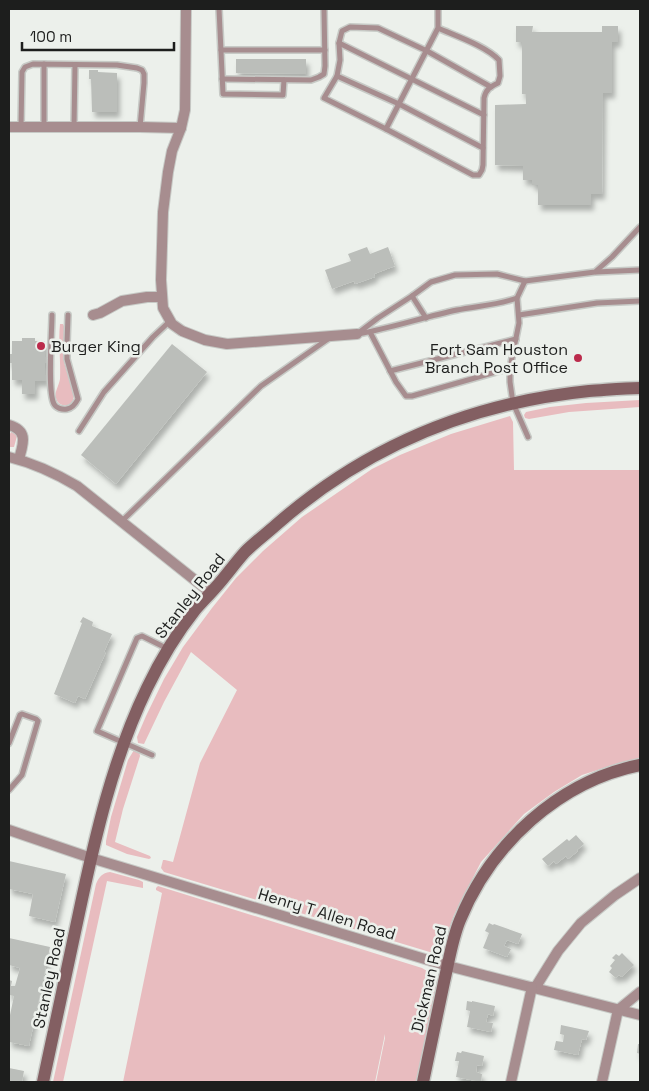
<svg xmlns="http://www.w3.org/2000/svg" width="649" height="1091" font-family="'Space Grotesk',sans-serif">
<style>
.green{fill:#e8bcbf}
.building{fill:#bbbeba;filter:url(#shadow)}
.lines{fill:none;stroke-linecap:round;stroke-linejoin:round}
.lane-casing{stroke:#c7cac6;stroke-width:8}
.street-casing{stroke:#c7cac6;stroke-width:12}
.secondary-casing{stroke:#c7cac6;stroke-width:15}
.lane{stroke:#a78d8f;stroke-width:5}
.street{stroke:#a78d8f;stroke-width:10}
.secondary{stroke:#835f62;stroke-width:12}
.poi-dot{fill:#bb2b4c;stroke:#ecf0eb;stroke-width:2}
.labels{text-anchor:middle;dominant-baseline:central;stroke-width:5;stroke-linejoin:round;paint-order:stroke}
.poi-label{font-size:16px;fill:#1d1e1d;stroke:#ecf0eb;text-anchor:start}
.street-label{font-size:16px;fill:#1d1e1d;stroke:#ecf0eb}
</style>
<defs>
<filter id="shadow"><feDropShadow dx="3" dy="5.5" stdDeviation="2.5" flood-color="#0004"/></filter>
</defs>
<rect width="100%" height="100%" fill="#ecf0eb"/>
<g class="green">
<path d="M60,324h3l1,2v36l10,34 -2,7c-6,4 -14,3 -16,-5 -2,-6 3,-12 4,-19 1,-18 -2,-36 0,-55z"/>
<polygon points="640,400 640,407 569,412 529,419 525,418 524,415 526,412 550,407 586,403"/>
<polygon points="510,416 513,422 514,470 640,470 640,758 616,764 582,775 554,792 524,814 481,862 454,915 443,945 433,953 164,872 161,868 163,860 165,860 173,862 200,763 237,690 191,652 164,702 144,744 138,743 137,737 146,716 164,679 183,647 212,608 236,578 263,551 302,517 372,469 400,455 451,434"/>
<polygon points="11,432 15,433 17,436 14,447 9,447 9,436"/>
<polygon points="134,750 139,751 140,756 123,809 115,842 150,856 151,858 149,859 127,854 106,845 106,841 111,817 128,760"/>
<path d="M110,872l29,8 4,2v6l-36,-7 -44,201h-10l43,-198c3,-7 6,-11 14,-12z"/>
<polygon points="158,886 422,968 437,977 438,982 417,1082 376,1082 385,1038 385,1034 375,1082 123,1082 162,893 156,890 156,888"/>
</g>
<g class="building">
<polygon points="516,26 533,26 532,32 602,32 602,26 618,26 618,42 612,42 612,93 603,93 602,194 591,194 591,205 538,205 538,185 532,185 532,180 523,180 523,166 495,165 495,105 526,104 526,94 522,94 522,42 516,42"/>
<polygon points="236,59 306,59 306,74 236,73"/>
<polygon points="89,70 98,70 98,72 117,73 117,112 92,112 91,79 89,79"/>
<polygon points="367,247 370,254 388,247 395,266 374,274 375,277 355,284 354,281 332,289 325,270 351,261 348,254"/>
<polygon points="22,338 35,338 35,341 45,341 45,357 48,357 48,363 45,363 45,375 47,375 47,381 35,381 35,394 22,394 22,380 12,380 12,363 9,363 9,354 12,354 12,341 22,341"/>
<polygon points="172,344 207,372 116,484 81,455"/>
<polygon points="83,617 93,622 92,626 112,634 104,652 106,652 85,699 78,696 75,703 54,694 82,623 80,622"/>
<polygon points="576,835 584,844 577,850 578,851 568,859 566,856 556,864 554,861 548,866 542,859 567,839 569,841"/>
<polygon points="9,861 66,874 55,922 29,916 33,894 9,889"/>
<polygon points="489,923 493,925 494,924 522,934 518,944 507,940 504,946 511,949 507,957 483,948 489,933 485,931"/>
<polygon points="9,938 50,947 29,1046 9,1042 9,1015 10,1015 14,996 9,995 9,980 12,981 11,986 15,986 20,968 9,965"/>
<polygon points="622,953 634,965 622,977 619,975 616,978 609,972 612,968 610,966 615,960 612,958 616,954 619,956"/>
<polygon points="467,1001 472,1002 472,1001 495,1006 493,1016 488,1014 486,1022 493,1023 491,1032 467,1027 470,1011 466,1010"/>
<polygon points="561,1025 589,1031 586,1040 582,1039 578,1055 554,1050 556,1041 563,1042 564,1035 560,1034"/>
<polygon points="638,1044 640,1044 640,1054 637,1053"/>
<polygon points="462,1051 484,1056 482,1066 477,1065 476,1072 482,1074 481,1082 456,1077 459,1061 455,1061 457,1052 461,1053"/>
<polygon points="9,1068 24,1071 22,1082 9,1082"/>
</g>
<g class="lines">
<defs>
<g id="lane">
<polyline points="219,9 223,94 283,95 284,80"/>
<path d="M438,9v19l-52,101 87,46h6l3,-5 1,-5 1,-67c2,-9 6,-11 14,-15l2,-7 -1,-16c-13,-14 -43,-24 -61,-32"/>
<polyline points="339,43 484,115"/>
<polyline points="221,50 325,50"/>
<polyline points="337,76 399,104 483,148"/>
<polyline points="222,79 311,80 319,77 324,74 325,66 324,9"/>
<polyline points="21,127 22,72 25,67 33,64 117,65 137,68 142,70 144,74 144,83 140,127"/>
<polyline points="44,127 44,64"/>
<polyline points="74,127 75,65"/>
<polyline points="386,129 324,98 337,76 340,60 339,43 342,31 350,27 378,28 427,51 491,87"/>
<polyline points="596,272 640,270"/>
<polyline points="412,296 426,318"/>
<polyline points="517,298 519,323 510,368 510,382 513,403 528,437"/>
<path d="M52,315c0,17 -5,76 2,89 2,4 8,6 13,5 6,-1 9,-6 11,-10l-11,-40v-16l1,-28"/>
<polyline points="519,315 597,303 640,301"/>
<polyline points="370,332 396,382 406,396 412,396 510,368"/>
<polyline points="357,334 378,318 412,296 431,282 455,275 497,274 525,281 595,272 612,257 640,227"/>
<path d="M358,334c34,-6 66,-17 99,-24 20,-4 41,-5 60,-12l8,-17"/>
<polyline points="390,371 516,339"/>
<polyline points="79,431 104,392 153,337 170,321"/>
<polyline points="122,521 261,386 328,339"/>
<polyline points="9,743 20,715 22,714 36,719 38,721 22,775 9,790"/>
<polyline points="152,755 97,731 137,638 142,636 168,649"/>
</g>
<g id="street">
<polyline points="186,9 185,110 181,128 172,151 168,172 163,212 161,280 163,308 172,324 182,331 205,340 227,344 357,334"/>
<polyline points="9,127 140,127 181,128"/>
<polyline points="93,315 100,313 122,301 147,297 161,297"/>
<path d="M9,425c20,6 14,19 10,34"/>
<path d="M9,457c24,6 46,16 68,29l134,107"/>
<polyline points="9,830 91,858 448,966 640,1015"/>
<polyline points="535,988 558,951 581,923 615,895 640,878"/>
<polyline points="511,1082 532,987"/>
<polyline points="602,1082 618,1010 640,992"/>
</g>
<g id="secondary">
<path d="M43,1082c12,-56 24,-113 36,-169 16,-76 34,-155 68,-225 13,-27 29,-54 48,-78 7,-8 14,-15 21,-23 10,-11 19,-24 29,-35 10,-10 21,-18 31,-27 90,-79 194,-122 313,-134 17,-1 34,-3 51,-3"/>
<path d="M423,1082c7,-33 14,-67 21,-100 5,-21 8,-43 16,-62 31,-76 99,-139 180,-155"/>
</g>
</defs>
<use href="#lane" class="lane-casing"/>
<use href="#street" class="street-casing"/>
<use href="#secondary" class="secondary-casing"/>
<use href="#lane" class="lane"/>
<use href="#street" class="street"/>
<use href="#secondary" class="secondary"/>
</g>
<g class="poi-dot">
<circle cx="41" cy="346" r="5"/>
<circle cx="578" cy="358" r="5"/>
</g>
<g class="labels">
<g class="poi-label">
<text x="51" y="346">Burger King</text>
<text x="568" y="349" text-anchor="end">Fort Sam Houston<tspan x="568" dy="18">Branch Post Office</tspan></text>
</g>
<g class="street-label">
<text transform="translate(190 596) rotate(-52)">Stanley Road</text>
<text transform="translate(327 914) rotate(17)">Henry T Allen Road</text>
<text transform="translate(49 978) rotate(-78)">Stanley Road</text>
<text transform="translate(429 979) rotate(-77)">Dickman Road</text>
</g>
</g>
<rect width="649" height="1091" fill="none" stroke="#1d1e1d" stroke-width="20"/>
<path d="M22 42v8h152v-8" fill="none" stroke="#1d1e1d" stroke-width="2.5"/>
<text x="30" y="42" font-size="15" fill="#1d1e1d" stroke="#ecf0eb" stroke-width="4" paint-order="stroke">100 m</text>
</svg>
